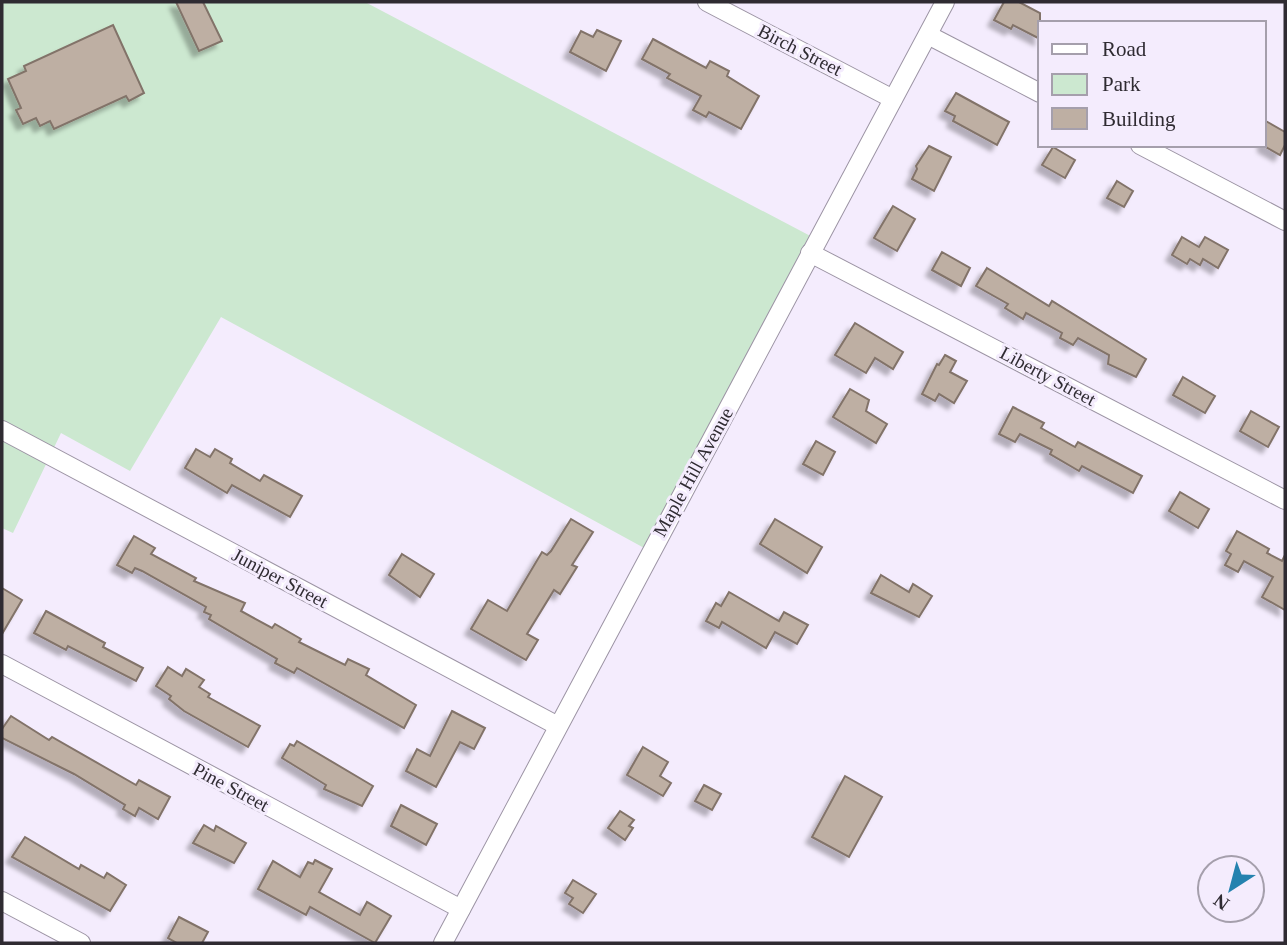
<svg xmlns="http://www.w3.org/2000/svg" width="1287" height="945" font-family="Georgia,serif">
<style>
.green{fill:#cce8d0}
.building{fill:#beafa3;stroke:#827369;stroke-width:2;filter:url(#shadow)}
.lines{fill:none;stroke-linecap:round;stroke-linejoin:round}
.minor-casing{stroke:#9c94a4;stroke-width:20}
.minor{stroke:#fff;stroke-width:18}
.labels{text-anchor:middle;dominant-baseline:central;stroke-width:6;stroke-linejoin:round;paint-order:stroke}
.street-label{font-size:19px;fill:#2f2b32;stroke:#f4ecfd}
</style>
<defs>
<filter id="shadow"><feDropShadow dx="-6" dy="6" stdDeviation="2" flood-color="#0004"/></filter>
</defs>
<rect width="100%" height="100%" fill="#f4ecfd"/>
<polygon class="green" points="2,2 365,2 818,240 646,549 221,317 130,471 61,433 13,533 2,528"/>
<g class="building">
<polygon points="176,2 203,2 222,41 199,51"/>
<polygon points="1004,2 1019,2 1040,13 1040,39 1013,25 1011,29 994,20"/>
<polygon points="113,25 144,93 129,101 126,96 54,129 50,121 40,126 36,118 23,124 16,110 21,108 8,79 26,71 24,66"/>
<polygon points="597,30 621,41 606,71 570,52 581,31 593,37"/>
<polygon points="653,39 706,68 710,61 729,71 727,76 759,96 741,129 709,112 706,117 693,110 701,96 667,78 670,74 642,59"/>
<polygon points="956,93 1009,122 997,145 953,121 955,116 945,111"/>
<polygon points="1264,120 1285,132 1285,145 1280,155 1264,146"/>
<polygon points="929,146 951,157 934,191 912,179 917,169 916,166"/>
<polygon points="1053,147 1075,160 1065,178 1042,165"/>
<polygon points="1117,181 1133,191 1124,207 1107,198"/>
<polygon points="893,206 915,219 897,251 874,238"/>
<polygon points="1182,237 1199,247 1205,237 1228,250 1218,268 1203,259 1200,265 1190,259 1187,264 1172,255"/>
<polygon points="942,252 970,268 961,286 932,270"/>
<polygon points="987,268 1049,306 1052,301 1146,359 1136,377 1108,364 1109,355 1078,338 1073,345 1060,338 1062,333 1026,313 1023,319 1005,308 1008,304 976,286"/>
<polygon points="855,323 903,352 893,369 875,358 866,373 835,355"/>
<polygon points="945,355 956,361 950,372 967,381 954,403 939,394 935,401 922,394 937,364 939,365"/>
<polygon points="1183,377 1215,396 1205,413 1173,395"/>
<polygon points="850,389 869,400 866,411 887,424 876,443 833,417"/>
<polygon points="1013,407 1044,423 1041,428 1075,447 1078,442 1142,476 1133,493 1082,466 1079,471 1050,454 1052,450 1020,434 1015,442 999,434"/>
<polygon points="1251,411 1279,427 1268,447 1240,431"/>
<polygon points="816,441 835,452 823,475 803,464"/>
<polygon points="196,449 210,457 215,449 232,459 230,463 260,481 264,475 302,496 290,517 232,485 227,493 185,468"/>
<polygon points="1180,492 1209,509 1198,528 1169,511"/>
<polygon points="571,519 593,532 572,565 577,567 560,594 554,590 527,634 538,640 526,660 471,629 488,600 507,611 542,552 547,555 551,551"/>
<polygon points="775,519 822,547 807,573 760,544"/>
<polygon points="1237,531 1269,549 1267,553 1282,561 1285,555 1285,610 1262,597 1273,577 1244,561 1238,572 1225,565 1231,554 1226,551"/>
<polygon points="134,536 155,548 151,554 196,578 194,581 245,603 241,611 272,628 275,624 301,639 299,642 345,665 348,659 369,669 366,675 416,705 404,728 297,668 294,673 275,663 277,659 209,619 211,615 204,612 206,607 142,571 135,568 132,573 117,565"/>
<polygon points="402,554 434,574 420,597 389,575"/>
<polygon points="881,575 909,592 913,584 932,596 919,617 871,593"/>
<polygon points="2,588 22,600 2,634"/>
<polygon points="729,592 779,621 784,612 808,625 797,644 775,632 766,648 722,622 719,628 706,621 716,603 721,606"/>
<polygon points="46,611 105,643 103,647 143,668 136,681 68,646 66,650 34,633"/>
<polygon points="168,667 182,676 186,669 204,680 199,687 210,694 208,697 260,726 248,747 184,711 169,699 171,696 156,686"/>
<polygon points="452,711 485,728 474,749 460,742 436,787 406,771 417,749 430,756"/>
<polygon points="11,716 49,740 52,737 136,785 139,780 170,797 158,819 139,808 135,816 123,809 125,805 74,774 2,738 2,729"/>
<polygon points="297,741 373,786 362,806 324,789 326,785 282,758 290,744 294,746"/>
<polygon points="643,747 668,762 660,776 671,783 663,796 627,775"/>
<polygon points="845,776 882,797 849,857 812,837"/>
<polygon points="704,785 721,794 712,810 695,801"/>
<polygon points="401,805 437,824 426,845 391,826"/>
<polygon points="620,811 634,820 629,826 633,828 625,840 608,828"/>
<polygon points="204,825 214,831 216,826 246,843 234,863 193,843"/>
<polygon points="25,837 79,869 81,865 104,878 107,873 126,885 110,911 12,857"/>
<polygon points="315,860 332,869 319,892 360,915 367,902 391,916 375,943 310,907 306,915 258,889 273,861 300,877 308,862 313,864"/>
<polygon points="573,880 596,894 583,913 569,904 573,898 565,893"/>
<polygon points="179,917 208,932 202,943 177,943 168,938"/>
</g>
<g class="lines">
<defs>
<g id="minor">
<polyline points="707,2 893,99"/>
<polyline points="928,35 1040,93"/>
<polyline points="1140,145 1285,221"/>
<polyline points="810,253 1285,500"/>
<polyline points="2,430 558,726"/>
<polyline points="2,664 461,909"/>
<polyline points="2,901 81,943"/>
<polyline points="443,943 945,2"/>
</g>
</defs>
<use href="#minor" class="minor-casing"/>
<use href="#minor" class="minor"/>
</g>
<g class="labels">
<g class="street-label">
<text transform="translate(800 50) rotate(27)">Birch Street</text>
<text transform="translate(1048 376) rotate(28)">Liberty Street</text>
<text transform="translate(693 472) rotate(-61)">Maple Hill Avenue</text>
<text transform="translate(280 578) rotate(28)">Juniper Street</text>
<text transform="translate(231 787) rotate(28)">Pine Street</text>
</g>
</g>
<rect width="1287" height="945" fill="none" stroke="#2f2b32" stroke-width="7"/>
<rect x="1038" y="21" width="228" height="126" fill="#f4ecfd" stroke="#a59fac" stroke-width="2"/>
<rect x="1052" y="44" width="35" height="10" fill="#ffffff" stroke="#a59fac" stroke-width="2"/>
<text x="1102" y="56" font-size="21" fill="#2f2b32">Road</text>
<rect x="1052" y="74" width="35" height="21" fill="#cce8d0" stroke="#a59fac" stroke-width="2"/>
<text x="1102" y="91" font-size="21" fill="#2f2b32">Park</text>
<rect x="1052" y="108" width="35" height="21" fill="#beafa3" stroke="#a59fac" stroke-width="2"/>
<text x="1102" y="126" font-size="21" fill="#2f2b32">Building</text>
<g transform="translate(1231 889) rotate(216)"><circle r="33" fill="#f4ecfd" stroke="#a59fac" stroke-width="2"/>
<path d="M0-5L12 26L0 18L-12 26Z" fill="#2482af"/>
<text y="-10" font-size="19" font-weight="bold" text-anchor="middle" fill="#2f2b32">N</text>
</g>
</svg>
